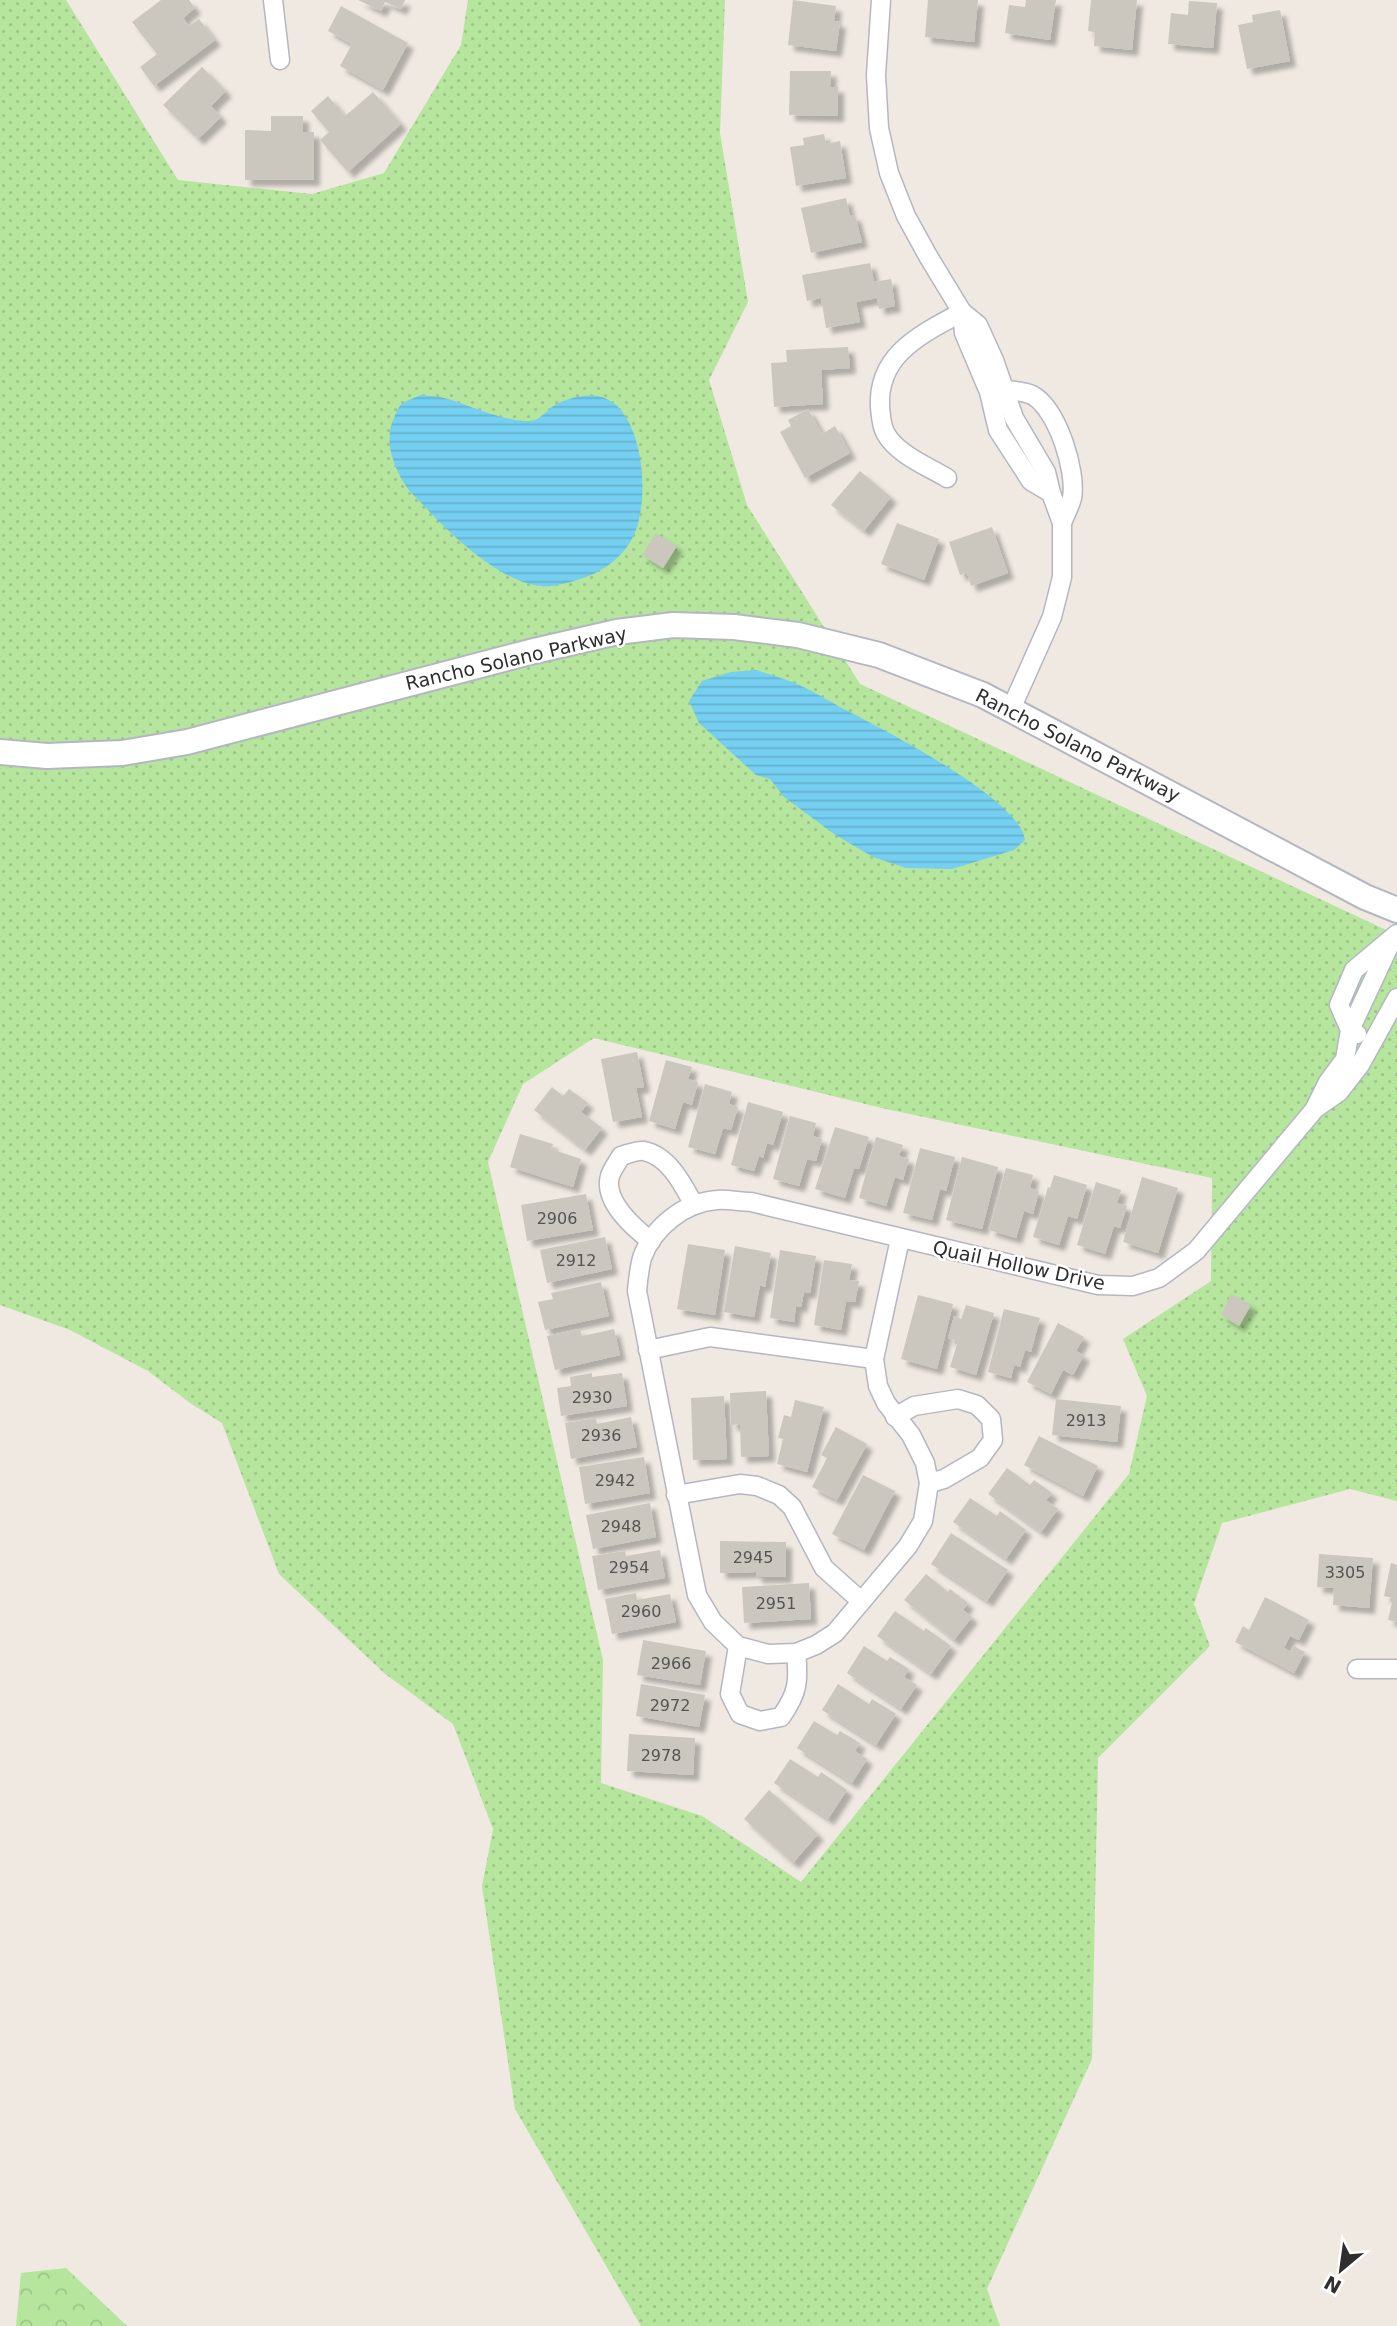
<svg xmlns="http://www.w3.org/2000/svg" width="1397" height="2326" font-family="'DejaVu Sans',sans-serif">
<style>
.grass{fill:url(#grass-dots);fill-rule:evenodd}
.forest{fill:url(#forest-crowns)}
.water{fill:url(#water-rules)}
.building{fill:#cbc7bf;filter:url(#shadow)}
.lines{fill:none;stroke-linecap:round;stroke-linejoin:round}
.street-casing{stroke:#b4b7c1;stroke-width:21}
.secondary-casing{stroke:#b4b7c1;stroke-width:28}
.street{stroke:#fff;stroke-width:18}
.secondary{stroke:#fff;stroke-width:24}
.labels{text-anchor:middle;dominant-baseline:central;stroke-width:5;stroke-linejoin:round;paint-order:stroke}
.number-label{font-size:16px;fill:#555452}
.street-label{font-size:19px;fill:#2e2e2e;stroke:#fff}
</style>
<defs>
<pattern id="grass-dots" width="8" height="8" patternUnits="userSpaceOnUse" patternTransform="scale(1.75)"><rect width="8" height="8" fill="#b6e59e"/><path d="M2 2h.1M6 6h.1" fill="none" stroke="#9dc588" stroke-width="1.8" stroke-linecap="round"/></pattern>
<pattern id="forest-crowns" width="20" height="18" patternUnits="userSpaceOnUse" patternTransform="scale(1.75)"><rect width="20" height="18" fill="#b6e59e"/><path d="M2 6a3 3 0 1 1 6 0M12 15a3 3 0 1 1 6 0" fill="none" stroke="#9dc588"/></pattern>
<pattern id="water-rules" width="6" height="5" patternUnits="userSpaceOnUse" patternTransform="scale(1.75)"><rect width="6" height="5" fill="#75cff0"/><path d="M0 2.5h6" fill="none" stroke="#66b2ce"/></pattern>
<filter id="shadow"><feDropShadow dx="6" dy="6" stdDeviation="2" flood-color="#0004"/></filter>
</defs>
<rect width="100%" height="100%" fill="#efe9e1"/>
<path class="grass" d="M0,0h66l112,180 134,14 72,-21 77,-128 7,-45h257l-5,133 28,169 -39,78 38,125 113,179 537,251v566l-47,-12 -128,34 -28,81 16,42 -112,112 -6,301 -105,230 13,37h-359l-126,-217 -33,-223 11,-57 -40,-105 -69,-51 -105,-99 -57,-151 -32,-20 -42,-32 -78,-41 -70,-25zM594,1038l292,71 326,69 -1,103 -88,58 24,57 -18,78 -328,408 -99,-66 -101,-33 2,-123 -115,-498 35,-78z"/>
<polygon class="forest" points="66,2268 127,2326 16,2326 21,2273"/>
<g class="water">
<path d="M421,395c9,1 18,1 27,4 21,6 66,27 87,21 6,-2 12,-9 17,-13 13,-9 40,-16 55,-8 39,18 45,112 22,145 -17,26 -47,37 -77,42 -42,6 -101,-51 -127,-79 -7,-8 -16,-15 -21,-24 -12,-20 -20,-44 -10,-65 2,-5 4,-11 8,-14 5,-4 13,-6 19,-9z"/>
<path d="M756,670c12,4 24,7 36,12 16,6 32,16 48,25 38,20 180,91 185,133l-11,10 -62,19 -46,-1 -33,-11 -39,-23 -50,-37 -14,-18 -14,-4 -57,-52 -10,-22 13,-20 29,-9z"/>
</g>
<g class="building">
<polygon points="161,0 189,0 195,8 183,18 189,26 199,19 215,40 154,86 140,67 157,54 132,22"/>
<polygon points="358,0 405,0 401,9 385,2 381,11"/>
<polygon points="793,0 836,6 834,21 840,22 836,51 788,45"/>
<polygon points="928,0 978,0 974,42 925,37"/>
<polygon points="1026,0 1056,0 1050,40 1005,33 1009,5 1025,7"/>
<polygon points="1091,0 1137,0 1132,50 1094,46 1095,32 1088,31"/>
<polygon points="1189,1 1217,3 1213,48 1168,44 1171,13 1188,15"/>
<polygon points="341,6 408,43 383,90 340,66 352,44 328,31"/>
<polygon points="1280,10 1290,61 1247,69 1238,25 1253,22 1252,15"/>
<polygon points="202,67 226,91 211,106 221,117 198,139 163,105"/>
<polygon points="790,71 831,71 830,87 838,87 838,116 789,115"/>
<polygon points="373,92 401,124 348,172 320,140 329,132 311,111 328,96 345,116"/>
<polygon points="271,116 303,116 303,132 314,132 314,180 245,180 245,130 271,131"/>
<polygon points="824,134 826,144 840,141 846,178 796,186 790,147 804,145 803,138"/>
<polygon points="846,198 850,216 855,215 862,242 811,253 801,208"/>
<polygon points="870,263 874,282 891,279 895,306 879,309 877,298 856,302 860,322 826,328 821,298 807,301 802,275"/>
<polygon points="848,347 850,368 821,370 823,404 774,407 771,363 787,362 786,350"/>
<polygon points="808,409 822,434 835,426 850,453 805,478 780,432 791,426 788,420"/>
<polygon points="860,471 891,497 864,531 831,505"/>
<polygon points="897,523 939,539 924,580 881,564"/>
<polygon points="992,527 1008,573 971,586 967,573 960,575 949,542"/>
<polygon points="656,533 677,546 663,568 642,555"/>
<polygon points="637,1052 644,1087 636,1088 642,1117 613,1122 601,1059"/>
<polygon points="666,1060 692,1067 688,1079 698,1082 692,1105 683,1102 675,1129 649,1121"/>
<polygon points="705,1084 732,1092 729,1104 738,1107 731,1130 723,1128 715,1154 688,1147"/>
<polygon points="552,1087 563,1096 569,1089 588,1103 581,1112 602,1128 585,1150 534,1110"/>
<polygon points="748,1102 783,1112 773,1145 767,1143 763,1158 759,1156 754,1171 731,1165"/>
<polygon points="790,1116 816,1123 813,1136 822,1139 816,1161 807,1159 799,1186 773,1179"/>
<polygon points="835,1127 869,1137 859,1169 854,1168 845,1198 815,1189"/>
<polygon points="520,1134 553,1144 551,1149 581,1159 573,1187 510,1167"/>
<polygon points="876,1137 903,1145 899,1156 909,1159 903,1180 895,1177 886,1206 859,1198"/>
<polygon points="920,1148 955,1157 946,1191 940,1189 932,1220 903,1213"/>
<polygon points="962,1157 998,1167 982,1229 946,1220"/>
<polygon points="1006,1168 1033,1175 1030,1188 1039,1191 1033,1214 1024,1211 1016,1238 989,1230"/>
<polygon points="1054,1175 1087,1185 1077,1219 1068,1216 1059,1245 1033,1237 1048,1187 1050,1188"/>
<polygon points="1142,1177 1178,1188 1158,1253 1123,1242"/>
<polygon points="1096,1182 1121,1190 1117,1203 1127,1206 1120,1228 1114,1226 1105,1254 1077,1245"/>
<polygon points="586,1194 593,1230 527,1241 521,1205"/>
<polygon points="605,1237 612,1269 547,1283 540,1250"/>
<polygon points="688,1244 725,1250 715,1315 677,1309"/>
<polygon points="735,1246 771,1253 765,1287 760,1285 754,1317 724,1312"/>
<polygon points="780,1250 816,1256 810,1293 804,1292 801,1307 796,1306 794,1322 770,1318"/>
<polygon points="824,1260 852,1264 849,1280 859,1281 855,1302 846,1301 841,1330 814,1325"/>
<polygon points="601,1282 609,1316 545,1330 538,1302 553,1299 551,1293"/>
<polygon points="1231,1294 1251,1305 1239,1326 1221,1315"/>
<polygon points="918,1295 953,1304 937,1369 901,1359"/>
<polygon points="966,1305 994,1313 976,1375 950,1367 958,1341 948,1338 954,1316 961,1319"/>
<polygon points="1004,1309 1040,1318 1031,1352 1025,1350 1020,1367 1014,1365 1011,1378 988,1372"/>
<polygon points="1058,1323 1084,1337 1076,1351 1084,1355 1073,1375 1063,1370 1051,1394 1027,1382"/>
<polygon points="580,1329 582,1336 614,1329 620,1355 555,1370 547,1336"/>
<polygon points="592,1373 592,1377 622,1373 627,1406 561,1416 557,1388 571,1386 570,1377"/>
<polygon points="766,1391 769,1456 741,1457 740,1424 731,1425 730,1393"/>
<polygon points="724,1396 727,1459 693,1460 691,1398"/>
<polygon points="1056,1399 1121,1406 1117,1442 1052,1435"/>
<polygon points="795,1400 824,1407 807,1472 777,1464 783,1439 778,1438 784,1415 791,1417"/>
<polygon points="631,1417 637,1447 571,1459 565,1423 596,1418 597,1424"/>
<polygon points="836,1427 867,1444 837,1500 812,1487 827,1458 821,1455"/>
<polygon points="1039,1436 1098,1466 1083,1496 1024,1465"/>
<polygon points="644,1457 650,1493 585,1504 579,1467"/>
<polygon points="1007,1468 1030,1485 1034,1480 1052,1493 1046,1500 1058,1509 1041,1532 988,1494"/>
<polygon points="863,1475 895,1491 864,1550 832,1534"/>
<polygon points="970,1498 997,1516 1000,1511 1026,1530 1006,1559 953,1522"/>
<polygon points="650,1503 656,1537 593,1549 586,1515"/>
<polygon points="951,1533 1008,1570 987,1601 931,1564"/>
<polygon points="720,1541 786,1542 786,1577 756,1577 756,1572 720,1573"/>
<polygon points="660,1550 665,1578 598,1590 592,1556 625,1551 626,1556"/>
<polygon points="1319,1554 1373,1558 1369,1608 1333,1605 1334,1588 1317,1587"/>
<polygon points="1391,1563 1397,1565 1397,1622 1388,1620 1393,1598 1384,1596"/>
<polygon points="926,1574 948,1592 950,1589 968,1603 963,1610 972,1617 954,1640 904,1600"/>
<polygon points="809,1583 811,1619 744,1623 742,1587"/>
<polygon points="636,1593 637,1600 670,1594 676,1622 612,1634 605,1599"/>
<polygon points="1265,1597 1309,1620 1299,1640 1290,1636 1284,1648 1291,1652 1294,1646 1305,1652 1294,1673 1235,1642 1243,1626 1249,1630"/>
<polygon points="895,1611 924,1631 926,1628 951,1646 931,1674 877,1636"/>
<polygon points="643,1640 706,1651 700,1685 637,1675"/>
<polygon points="864,1646 887,1661 890,1657 909,1669 904,1677 917,1685 901,1709 847,1673"/>
<polygon points="641,1684 705,1695 699,1727 636,1716"/>
<polygon points="838,1684 869,1704 872,1699 896,1714 876,1745 822,1710"/>
<polygon points="814,1721 837,1735 840,1731 860,1743 855,1751 867,1759 852,1783 797,1748"/>
<polygon points="629,1734 695,1738 693,1775 627,1771"/>
<polygon points="790,1759 818,1777 821,1772 847,1790 828,1819 774,1783"/>
<polygon points="769,1790 818,1834 793,1863 744,1819"/>
</g>
<g class="lines">
<defs>
<g id="street">
<polyline points="273,0 280,60"/>
<polyline points="881,0 876,75 879,128 889,173 906,216 928,256 962,312 978,325 994,360 1014,418 1046,472 1051,493 1062,523 1062,577 1052,617 1011,709"/>
<polyline points="962,312 964,333 989,392 998,430 1031,481 1051,493"/>
<path d="M1005,390c9,1 19,1 27,5 25,13 45,76 40,103 -2,8 -7,17 -10,25"/>
<path d="M947,478c-20,-12 -50,-24 -61,-44 -5,-8 -5,-18 -6,-27 -3,-53 42,-73 82,-95"/>
<polyline points="1357,1034 1350,1030 1391,942"/>
<polyline points="1316,1108 1339,1092 1360,1065 1397,998"/>
<path d="M900,1239l-26,120 4,27 8,17 25,32 14,28 4,20 -6,38 -15,25 -73,87 -19,12 -20,8 -28,1 -30,-8 -25,-24 -16,-27 -60,-304c1,-10 2,-22 5,-33 11,-31 43,-56 75,-58 11,-1 23,2 34,2l347,83 35,1 26,-8 37,-27 118,-141 14,-28 17,-23 5,-29 -11,-25 15,-35 43,-36"/>
<path d="M651,1241c-17,-13 -48,-40 -41,-65 2,-7 8,-14 11,-20 7,-2 16,-6 23,-5 25,5 39,34 50,54"/>
<polyline points="648,1350 710,1337 874,1359"/>
<polyline points="895,1417 914,1406 958,1399 977,1405 991,1419 993,1440 980,1458 944,1479 929,1483"/>
<polyline points="676,1495 740,1484 757,1486 779,1495 792,1507 824,1568 861,1601"/>
<path d="M738,1646l-8,48 10,20 20,7 21,-4c17,-24 18,-36 15,-64"/>
<polyline points="1357,1669 1397,1669"/>
</g>
<polyline id="secondary" points="0,752 47,756 122,753 187,742 530,652 617,632 673,625 734,627 798,635 879,655 983,695 1365,897 1397,910"/>
</defs>
<use href="#street" class="street-casing"/>
<use href="#secondary" class="secondary-casing"/>
<use href="#street" class="street"/>
<use href="#secondary" class="secondary"/>
</g>
<g class="labels">
<g class="number-label">
<text x="557" y="1218">2906</text>
<text x="576" y="1260">2912</text>
<text x="592" y="1397">2930</text>
<text x="1086" y="1420">2913</text>
<text x="601" y="1435">2936</text>
<text x="615" y="1480">2942</text>
<text x="621" y="1526">2948</text>
<text x="753" y="1557">2945</text>
<text x="629" y="1567">2954</text>
<text x="1345" y="1572">3305</text>
<text x="776" y="1603">2951</text>
<text x="641" y="1611">2960</text>
<text x="671" y="1663">2966</text>
<text x="670" y="1705">2972</text>
<text x="661" y="1755">2978</text>
</g>
<g class="street-label">
<text transform="translate(516 658) rotate(-13)">Rancho Solano Parkway</text>
<text transform="translate(1078 745) rotate(27)">Rancho Solano Parkway</text>
<text transform="translate(1019 1265) rotate(12)">Quail Hollow Drive</text>
</g>
</g>
<g transform="translate(1341 2270) rotate(209)" stroke="#ffffff" stroke-width="5" paint-order="stroke">
<path d="M0-5L12 26L0 18L-12 26Z" fill="#2e2e2e"/>
<text y="-10" font-size="19" font-weight="bold" text-anchor="middle" fill="#2e2e2e">N</text>
</g>
</svg>
